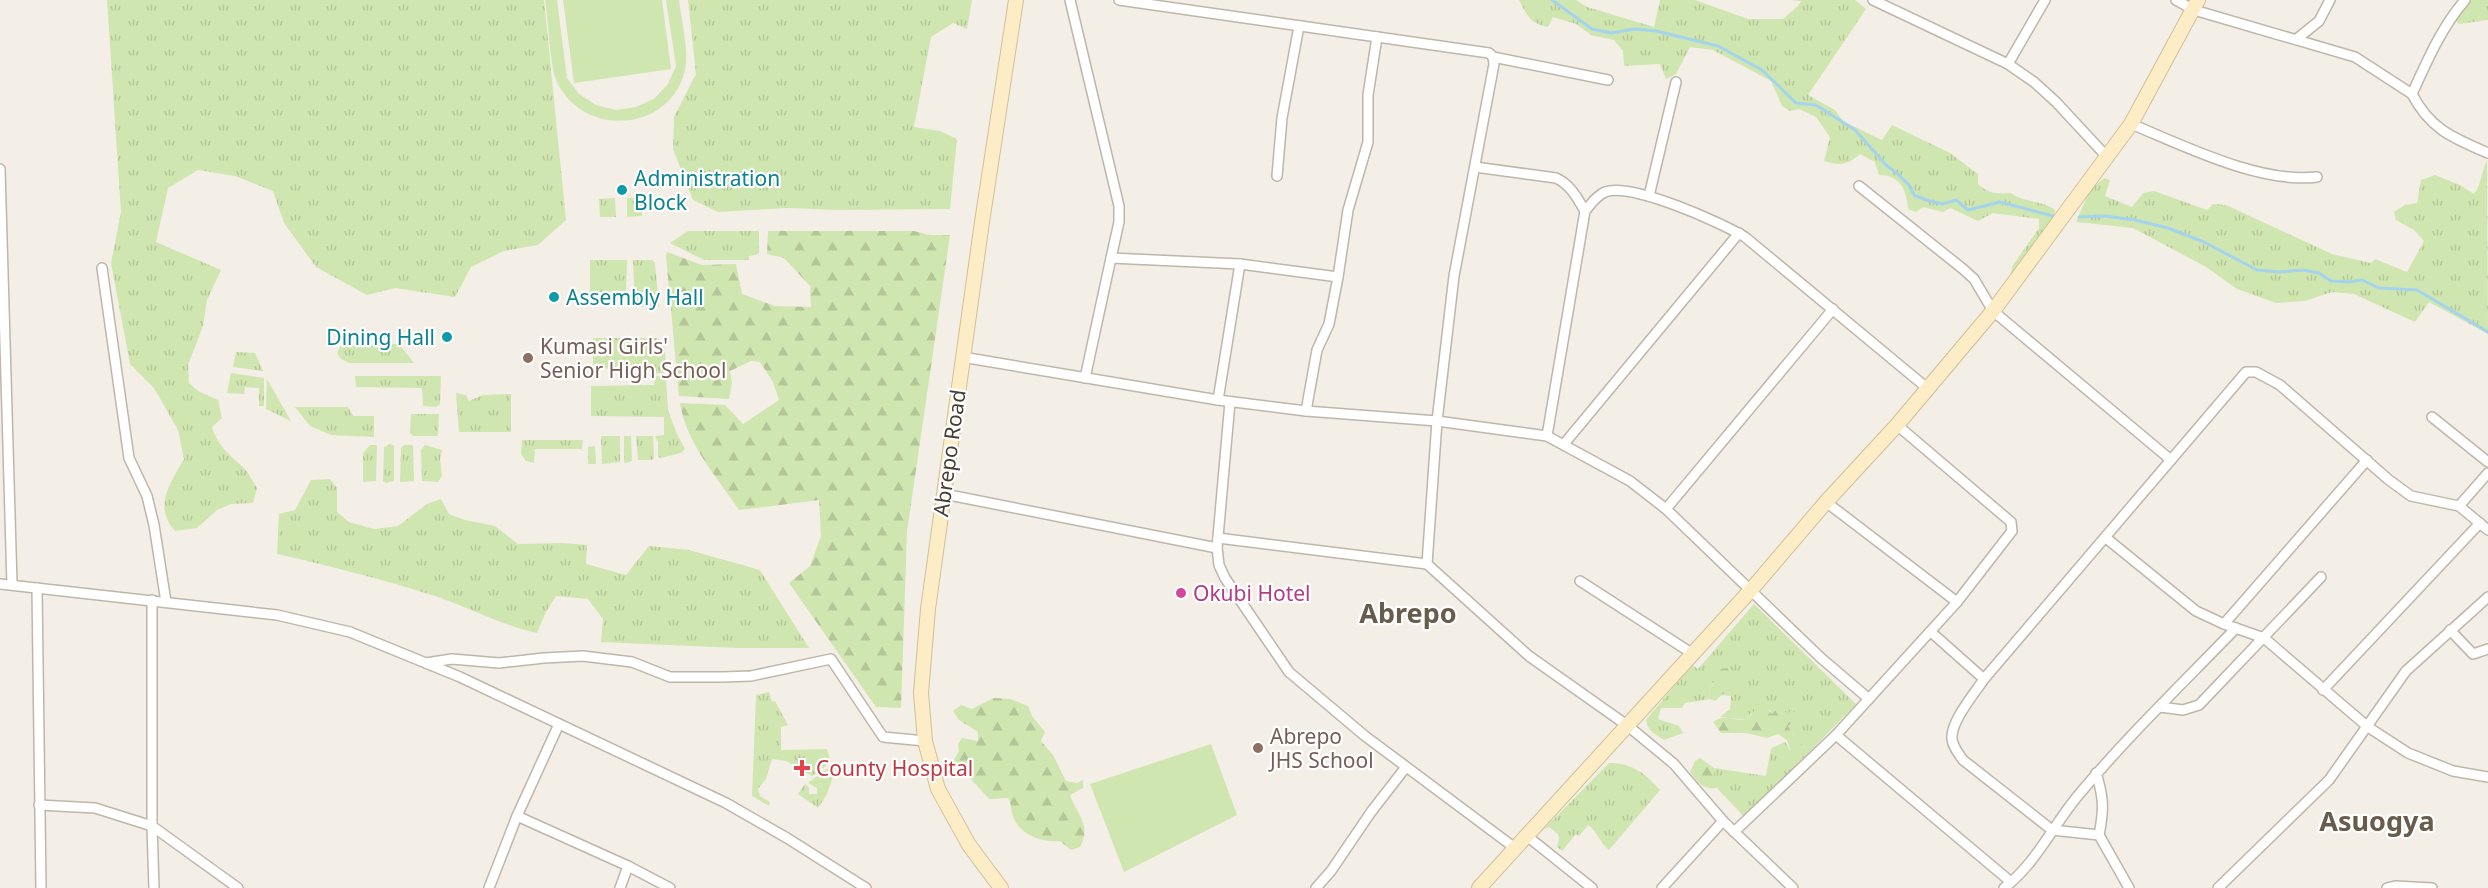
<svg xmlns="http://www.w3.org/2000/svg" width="2488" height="888" font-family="'Noto Sans',sans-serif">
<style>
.grass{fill:url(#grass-tufts)}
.forest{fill:url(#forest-firs)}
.garden{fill:#d0e6b0}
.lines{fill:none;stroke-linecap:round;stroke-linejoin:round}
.stream{stroke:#a4d3ee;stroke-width:3}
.street-casing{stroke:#beb6a9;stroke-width:12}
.secondary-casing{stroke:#d1c097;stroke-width:16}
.street{stroke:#fff;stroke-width:9}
.secondary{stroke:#fdedc6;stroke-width:14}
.culture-dot{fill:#0f9aa8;stroke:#fff;stroke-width:2}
.education-dot{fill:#8d6e63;stroke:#fff;stroke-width:2}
.hotel-dot{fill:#d1479c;stroke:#fff;stroke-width:2}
.health-dot{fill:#e0444e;stroke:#fff;stroke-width:2}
.labels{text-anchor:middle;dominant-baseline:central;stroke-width:4.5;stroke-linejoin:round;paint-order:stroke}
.culture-label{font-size:21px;fill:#0d838f;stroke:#fff;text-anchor:start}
.education-label{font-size:21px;fill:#785e54;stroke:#fff;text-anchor:start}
.street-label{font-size:21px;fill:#453e36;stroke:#fff}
.hotel-label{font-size:21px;fill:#b23c85;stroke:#fff;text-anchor:start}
.health-label{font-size:21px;fill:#be3a42;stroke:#fff;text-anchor:start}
.district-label{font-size:27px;font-weight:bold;fill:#685c4d;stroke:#fff}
</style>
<defs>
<pattern id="grass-tufts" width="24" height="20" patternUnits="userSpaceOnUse" patternTransform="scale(1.5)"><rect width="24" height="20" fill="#d0e6b0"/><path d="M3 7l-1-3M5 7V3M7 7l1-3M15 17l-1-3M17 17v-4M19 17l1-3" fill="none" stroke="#b4c698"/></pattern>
<pattern id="forest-firs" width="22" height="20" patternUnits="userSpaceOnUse" patternTransform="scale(1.5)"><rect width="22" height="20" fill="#d0e6b0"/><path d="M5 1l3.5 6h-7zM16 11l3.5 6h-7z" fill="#b4c698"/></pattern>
</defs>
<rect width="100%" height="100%" fill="#f3eee6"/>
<g class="grass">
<path d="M107,0h437l22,220 -28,25 -34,6 -33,16 -16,30 -60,-9 -28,7 -51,-28 -32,-44 -11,-32 -38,-15 -37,-6 -30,18 -12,54 65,28 -14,30 -4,26 -15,39 1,18 9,8 20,9 4,18 -10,9c7,21 17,27 32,41 5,5 9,14 13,20l-4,15 -22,1 -14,6 -20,18 -22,3c-22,-24 -5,-48 9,-72l-6,-29 -24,-42 -24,-24 -19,-101 10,-51z"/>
<polygon points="688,0 972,0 967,29 953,23 931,37 914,127 940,131 957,139 950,209 837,210 788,208 718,212 693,200 673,149 674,117 696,74"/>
<path d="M1519,0h57l11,7 67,20 6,-27h35l53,19h35l16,-14 2,-4 -11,-1h65l11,9 -58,86 27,15 8,11 39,19 10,-15 58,28 28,21v10c11,10 19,10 33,9 13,10 32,7 44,17l-1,10 -45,60 4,-15 26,-37v-9l-46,-6 -15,8 -28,-13 -7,4 -20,-5 -7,5 -8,-3c-1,-19 -8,-34 -29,-34l-4,-13 -15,-8c-13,11 -19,12 -36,7l6,-24 -14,-20 -17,-8 -9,2 -8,-5 -11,-25 -58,-31 -23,-3 -14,27 -10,5 -6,-15 -36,2 -1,-15 -9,-11 -23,-5 -15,-11 -23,-7 -5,10c-18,-3 -22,-13 -29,-27z"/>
<polygon points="2467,0 2488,0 2488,20 2459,24 2453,18"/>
<path d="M2487,160l1,174 -59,-32 -14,20 -61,-28 -22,-2 -27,9 -29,2 -39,-14 -31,-22 -73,-39 -57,-6 14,-32 14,-12 6,2 -5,16 27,11 11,-14 11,-2 53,19 6,-6 13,1 106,49 39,9 4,-4 32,13 17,-31 -10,-11 -18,-10 -2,-8 11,-7 12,-2 4,-23 14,-5 25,10 14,9c8,-11 7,-21 13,-34z"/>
<polygon points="615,198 616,217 600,217 599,199"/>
<polygon points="627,198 642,198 642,216 627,217"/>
<polygon points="688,231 759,231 759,254 749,256 749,260 704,260 670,243"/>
<polygon points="590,260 627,260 626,293 590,294"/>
<polygon points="652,260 655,263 659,307 635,307 633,260"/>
<polygon points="593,338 657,338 664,343 667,373 654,373 653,370 593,368"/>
<polygon points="399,344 414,363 349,363 341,359 337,353 340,347 347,345"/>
<polygon points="236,352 255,353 263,371 233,367"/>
<polygon points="231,373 264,378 264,406 259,406 259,388 245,387 244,394 227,393"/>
<polygon points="355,376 441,376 440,404 436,407 423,406 422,388 356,387"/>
<polygon points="655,376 666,376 668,410 676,432 685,449 681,453 661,458 658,457 658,442 655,436 664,435 664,417 591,416 591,386 654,385"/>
<polygon points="267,379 291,421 266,409"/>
<polygon points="456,393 466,395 469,401 483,395 511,394 511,432 459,432"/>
<polygon points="295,407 348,407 353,416 374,416 374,437 331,435 310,426"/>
<polygon points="411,414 439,414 438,436 413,436 410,433"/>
<polygon points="601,436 620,436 620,462 602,464"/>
<polygon points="624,436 631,436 632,461 626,463 624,462"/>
<polygon points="636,436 653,436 654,457 652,460 638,460"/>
<polygon points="522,440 583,440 582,449 535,449 534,463 526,461 521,454"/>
<polygon points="391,444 394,446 394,481 386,483 383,481 384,447"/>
<polygon points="370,445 377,445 376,481 363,482 363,453"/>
<polygon points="404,445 413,445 414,481 400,482 401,448"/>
<polygon points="425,445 442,450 440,459 442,476 438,482 422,481 421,450"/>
<polygon points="595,446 596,464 588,464 588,447"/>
<path d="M330,479l7,9v24l12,10 25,7 24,-3 29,-22 14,-5 8,15 16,6 30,6 23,18 44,-1 25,2 -1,19 40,11 23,-29 40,4 71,20 49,78h-71l-137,-6 2,-23 -15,-20 -32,-3 -10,16 -9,21c-35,-8 -65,-24 -99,-36 -53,-17 -107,-31 -161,-43l2,-40 16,-4 16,-30z"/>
<path d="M1754,604l102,100 -111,114 -28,-30 2,-1 -5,-9v-10l52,8 5,-28 14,-6 6,9 3,-15 -6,-10 4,-3 -9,-14 -11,5 -2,-4 -19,3 -4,7 -27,-3 10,-8 1,-13 -10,-1 13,-18 -20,5 -5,10 1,7 -25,4 -3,5h-21l-3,11 21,7 4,7 -19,7c-8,-5 -17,-10 -18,-20l46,-55 6,4z"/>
<polygon points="769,692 772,702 775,701 788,725 781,727 781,750 827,749 831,762 812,776 786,761 772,759 766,779 758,789 760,796 770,802 769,806 752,796 756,695"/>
<path d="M1609,763c23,0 36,10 51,27l-51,60c-9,-7 -11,-18 -21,-25l-9,11 -3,-2 -14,17 -5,-4 2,-8 -1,-5 -9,-7 -6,3z"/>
<polygon points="832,765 836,769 827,794 818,808 798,794 805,784 809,788 809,794 817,794 817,788 808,783"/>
</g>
<g class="forest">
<path d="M768,231h146l16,4h20l-43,297 -6,176 -25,-1 -87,-124 21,-17 11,-30 -2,-36 -80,10c-22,-33 -53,-67 -59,-107l45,2 18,19 36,-24 -6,-18 -13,-20 -9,-1 -21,10 2,12 -3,16 -50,-3 -13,-140 1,-4 35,13 34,-1 6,30 33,12 36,1 -1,-21 -26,-28 -17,-4z"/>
<path d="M1728,668l6,4c1,14 -10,21 -19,29l-5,-2 -1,-7 12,-23z"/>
<path d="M994,698l16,1 18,7 4,10 13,16 -4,9 12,14 13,26 11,2 6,-3v8l-13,7c7,20 22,30 10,52l-9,3 -11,-9c-18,2 -41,-6 -47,-25 -3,-7 -1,-12 -5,-18l-19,1 -18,-20 -3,-10 -10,-2 -4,-7 5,-9 -1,-7 4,-6 16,3v-9l-19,-12 -6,-9 8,-6 11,4z"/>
<path d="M1765,706l7,8 4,-4 7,-1 5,6 2,-4 6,1 3,5 -1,6h-6l-4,3 6,10 7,4 1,5 -3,5 -8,1 -4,-11 -9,-6 -11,4 -21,-5h-25l-8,-11c12,-9 20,-1 34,-2l10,-13z"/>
<path d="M1700,758l14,10v10l4,3 1,6c-14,5 -21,-4 -29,-15l5,-11z"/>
</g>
<g class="garden">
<path d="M545,0h12l10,78 12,16 17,11 20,5 20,-3 18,-8 14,-15 8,-18 -10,-66h13c2,16 9,49 7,64 -9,67 -101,77 -129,18 -7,-13 -9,-65 -12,-82z"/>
<polygon points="563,0 662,0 671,69 574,83"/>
<polygon points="1211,744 1237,815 1124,872 1090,784"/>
</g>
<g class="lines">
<g class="stream">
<polyline points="1552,0 1592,29 1611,33 1635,29 1656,31 1718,46 1762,70 1796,103 1816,105 1855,130 1887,166 1898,174 1909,185 1914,195 1926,200 1942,204 1956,200 1968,210 2000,202 2053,216"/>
<polyline points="2079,217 2105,216 2135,220 2168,228 2204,242 2257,270 2279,272 2303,270 2319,273 2331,281 2349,282 2362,280 2379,288 2417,290 2488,332"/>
</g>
<defs>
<g id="street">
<polyline points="1070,0 1119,206 1119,222 1111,258 1240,264 1338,277 1348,210 1368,142 1368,95 1377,37"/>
<polyline points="1119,0 1489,53 1493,57 1494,64 1454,276 1437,421 1427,564 1529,656 1628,726 1674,764 1723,821 1793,888"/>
<polyline points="1873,0 2008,64 2034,82 2056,102 2108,158"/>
<path d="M2176,0l18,10 161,47 57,37c15,-33 29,-66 53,-94"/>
<polyline points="2298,38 2319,21 2330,0"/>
<polyline points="1493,57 1608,80"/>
<polyline points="2008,64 2045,0"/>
<path d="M2412,94c18,35 41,44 76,59"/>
<path d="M2131,124c54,22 129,60 186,53"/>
<path d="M1475,167l81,11c15,7 21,20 29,33"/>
<polyline points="0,169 12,585"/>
<polyline points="1277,176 1282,118 1299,26"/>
<polyline points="1859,186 1963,269 1974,279 1993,311 2171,460"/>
<polyline points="1649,196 1676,82"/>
<polyline points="102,268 129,458 147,496 154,525 166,602"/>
<polyline points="962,357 1218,400 1306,411 1437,421 1547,436 1630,481 1666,509 1821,658 1869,699"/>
<polyline points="1085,378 1111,258"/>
<polyline points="1218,400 1240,264"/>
<polyline points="1230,402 1217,548 1219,565 1225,578 1289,672 1365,736 1515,848"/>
<polyline points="1306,411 1317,350 1329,324 1338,277"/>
<polyline points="2432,417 2488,462"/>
<path d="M1547,436l38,-225c6,-7 11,-15 20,-19 26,-10 115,30 140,45l182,151"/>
<polyline points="1564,444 1739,233"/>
<polyline points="944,494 1217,548"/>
<polyline points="1826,502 1957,602 2012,531 2011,522 1897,425"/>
<polyline points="2459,506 2488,473"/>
<polyline points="1666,509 1833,309"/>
<polyline points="1218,538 1427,564"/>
<polyline points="2106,538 2196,611 2224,624 2264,638 2368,727 2408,753 2453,771 2488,777"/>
<polyline points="1580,581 1693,654"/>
<polyline points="0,584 277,615 350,632 460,677 726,803 787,838 866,888"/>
<polyline points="37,588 41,888"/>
<polyline points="152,600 152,826 154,888"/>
<polyline points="2224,624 2367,460"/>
<polyline points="2450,630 2473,654 2488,649"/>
<polyline points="1931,632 1984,679"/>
<polyline points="426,663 452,659 499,663 544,658 583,656 632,662 670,677 723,677 751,676 831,659 883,737 925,741"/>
<polyline points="2323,690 2480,523"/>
<polyline points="2160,707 2183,710 2199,705 2321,577"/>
<polyline points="1836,735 1957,602"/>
<path d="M2096,773c8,25 8,37 3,62"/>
<polyline points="39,805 95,808 152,826 238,888"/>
<polyline points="517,816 628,866 670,888"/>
<polyline points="1734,832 1836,735 2011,882"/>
<polyline points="1527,836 1592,888"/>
<polyline points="489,888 517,816 559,724"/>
<polyline points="620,888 628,866"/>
<polyline points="1316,888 1331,871 1371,812 1406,767"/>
<polyline points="1662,888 1723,821"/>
<path d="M2004,888c33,-25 50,-65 77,-96 48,-57 103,-110 155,-164"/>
<path d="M2129,888l-30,-53 -47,-5 -89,-70c-5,-7 -10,-13 -11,-21 -2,-17 23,-46 32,-60l262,-307h10l24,13 109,95 22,16 48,10 29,24"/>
<polyline points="2218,888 2329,780 2406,671 2488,597"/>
<polyline points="2387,888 2395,886 2432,888"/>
</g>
<g id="secondary">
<polyline points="1001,888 969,845 938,789 925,741 921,693 928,609 982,222 1016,0"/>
<polyline points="1479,888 1750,591 1826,502 1897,425 1993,311 2131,124 2198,0"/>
</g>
</defs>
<use href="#street" class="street-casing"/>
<use href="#secondary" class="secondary-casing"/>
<use href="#street" class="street"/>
<use href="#secondary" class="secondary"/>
</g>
<g class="culture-dot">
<circle cx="622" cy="190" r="6"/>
<circle cx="554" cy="297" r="6"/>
<circle cx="447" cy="337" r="6"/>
</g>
<g class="education-dot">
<circle cx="528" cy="358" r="6"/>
<circle cx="1258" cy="748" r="6"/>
</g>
<circle class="hotel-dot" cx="1181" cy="593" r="6"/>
<path class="health-dot" d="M799 759h6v6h6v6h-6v6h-6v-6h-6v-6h6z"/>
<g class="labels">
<g class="culture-label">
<text x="634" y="178">Administration<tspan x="634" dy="24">Block</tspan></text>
<text x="566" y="297">Assembly Hall</text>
<text x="435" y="337" text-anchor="end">Dining Hall</text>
</g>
<g class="education-label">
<text x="540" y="346">Kumasi Girls'<tspan x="540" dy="24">Senior High School</tspan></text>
<text x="1270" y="736">Abrepo<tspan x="1270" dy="24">JHS School</tspan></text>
</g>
<g class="street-label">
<text transform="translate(949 453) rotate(-82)">Abrepo Road</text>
</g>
<g class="hotel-label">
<text x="1193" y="593">Okubi Hotel</text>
</g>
<g class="health-label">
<text x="816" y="768">County Hospital</text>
</g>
<g class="district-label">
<text x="1408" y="612">Abrepo</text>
<text x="2377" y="820">Asuogya</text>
</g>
</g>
</svg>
